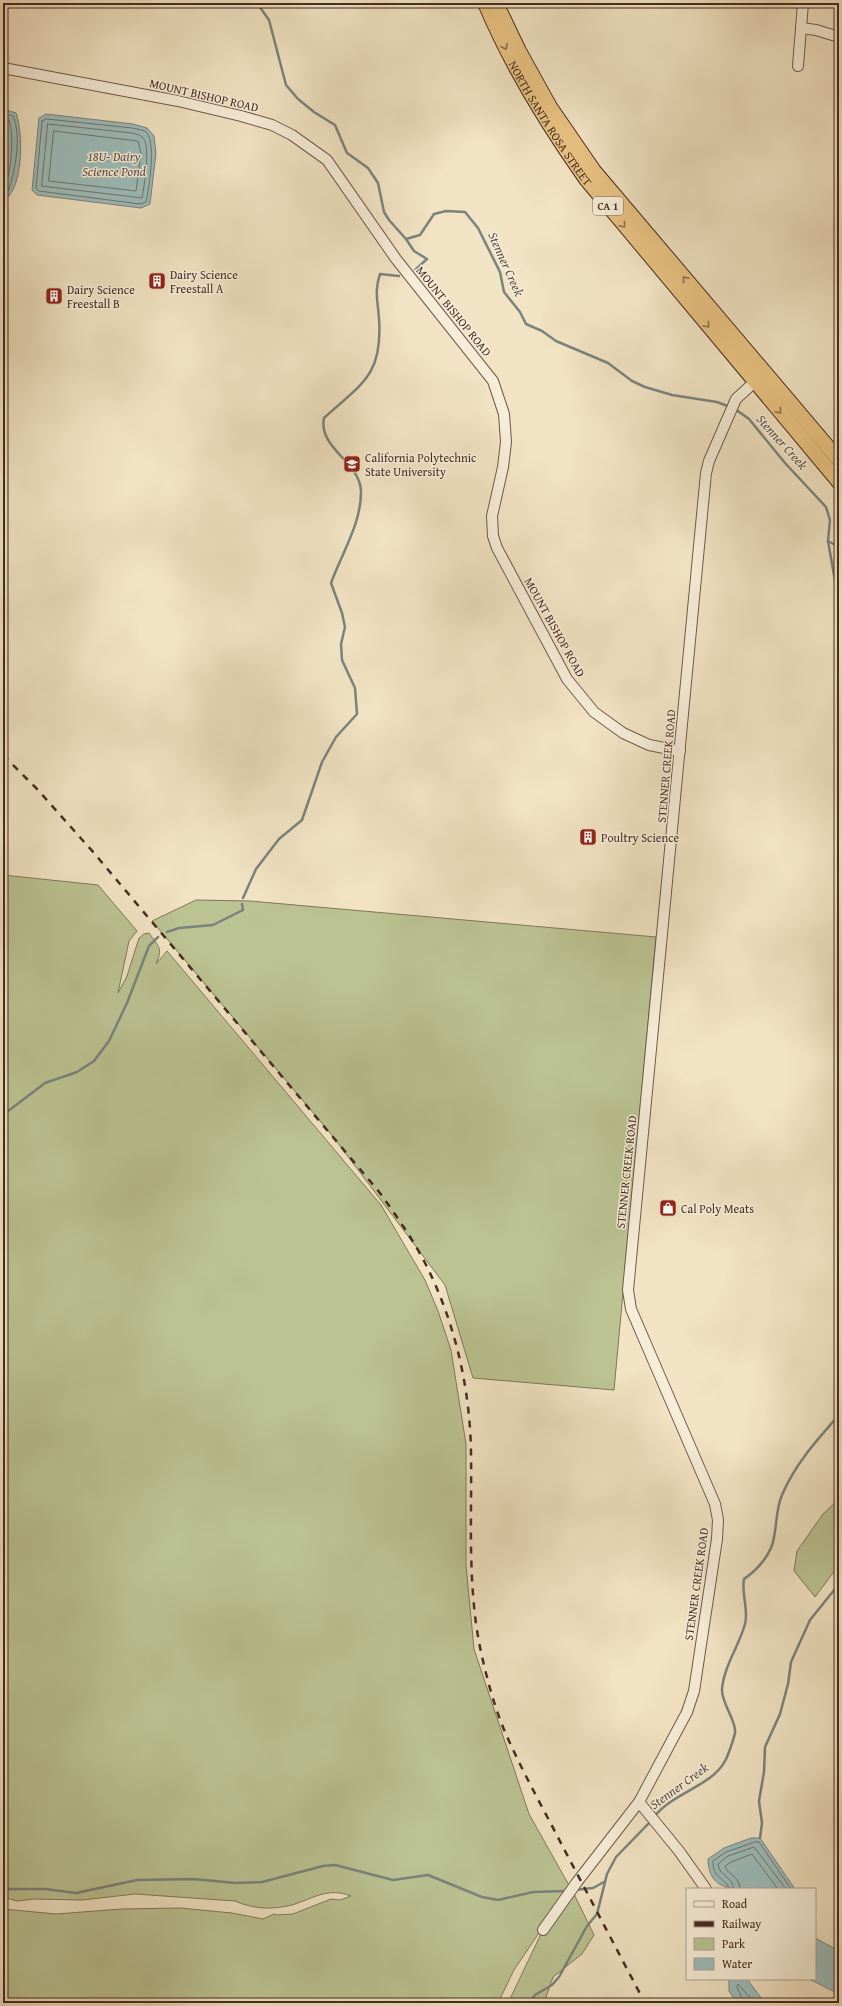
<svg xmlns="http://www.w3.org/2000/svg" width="842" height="2006" font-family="'Gentium Book Plus',serif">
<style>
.green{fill:#bbc393;stroke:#80775a}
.water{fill:#9dbdbc;stroke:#7a837e}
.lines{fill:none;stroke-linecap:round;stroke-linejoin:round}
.shore{stroke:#72746e;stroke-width:1}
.stream{stroke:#7a837e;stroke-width:2.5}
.minor-casing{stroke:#71594a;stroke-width:12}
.highway-casing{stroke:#462b21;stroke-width:16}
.minor{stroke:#f6edd8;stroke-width:10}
.highway{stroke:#e8c282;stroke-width:14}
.rail{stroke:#462b21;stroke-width:2.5;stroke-dasharray:7 7;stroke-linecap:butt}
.oneway{stroke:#8f6f4d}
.labels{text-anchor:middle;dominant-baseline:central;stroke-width:3;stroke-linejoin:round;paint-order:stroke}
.shield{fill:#f6edd8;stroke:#7b6558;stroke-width:1}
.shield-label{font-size:11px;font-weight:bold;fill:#462b21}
.street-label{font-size:12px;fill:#462b21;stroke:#f6edd8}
.poi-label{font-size:12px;fill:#462b21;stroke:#f6edd8;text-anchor:start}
.water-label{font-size:13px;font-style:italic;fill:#5c5048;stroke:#f6edd8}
</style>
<rect width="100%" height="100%" fill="#f1e3c3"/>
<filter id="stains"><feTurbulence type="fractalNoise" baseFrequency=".005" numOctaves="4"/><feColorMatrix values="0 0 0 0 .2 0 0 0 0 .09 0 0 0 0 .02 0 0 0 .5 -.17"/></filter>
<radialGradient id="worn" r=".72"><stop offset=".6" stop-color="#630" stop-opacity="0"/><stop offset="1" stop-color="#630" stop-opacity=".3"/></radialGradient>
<g class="green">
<path d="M3,875l95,10 39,46 -8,10 -11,52 9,-17 12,-38 5,-4 5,-1c10,14 14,15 7,31l11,-13 214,254 44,75 13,31 13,39 15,94v121l8,84 55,165 46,82 19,39 -12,19 -29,23 -9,26h-36l33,-69 18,-31 -45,67 -16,33h-495v-94l53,5 66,-5 58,-1 52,5 31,6 11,-5 3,1 16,-1 38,-15 9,1 11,-4c-23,-9 -37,2 -59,9 -20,5 -39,4 -57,-4l-100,-7 -53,6 -49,-1 -16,2 -14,-4z"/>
<polygon points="196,900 250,901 656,937 614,1390 473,1378 445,1285 331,1134 152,921"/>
<polygon points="839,1499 839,1565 815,1597 794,1571 797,1551 823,1514"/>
</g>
<g class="water">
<path d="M3,109l13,4c7,20 7,66 -7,83l-6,1z"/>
<polygon points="46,114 133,124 147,128 154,136 156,153 150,204 141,208 37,195 32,190 39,118"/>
<path d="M751,1838h9l35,51c-13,0 -27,0 -40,0 -25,0 -46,1 -47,-30l16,-11z"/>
<polygon points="815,1938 839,1951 839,1997 833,1991 809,1979 815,1979"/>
<polygon points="729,1979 747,1979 765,2003 737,2003 729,1991"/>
</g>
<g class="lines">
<g class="shore">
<path d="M3,113l10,3c9,22 2,52 -4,74l-6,3"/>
<path d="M3,118l6,2c5,13 3,58 -6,68"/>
<path d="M47,119l85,9c4,1 10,2 13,3 12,8 4,58 1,71l-6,2 -101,-13 -3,-3 6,-67z"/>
<polyline points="3,124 5,128 3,168"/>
<path d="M48,124l84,9c4,1 9,2 11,5 8,8 1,49 -1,60l-100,-12z"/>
<polygon points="54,131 138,141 141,153 136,191 49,181"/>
<path d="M729,1889c-1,-10 -17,-10 -16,-28l13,-9 29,-10h4l32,47"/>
<path d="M734,1889c-1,-12 -15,-13 -16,-25l10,-8 26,-9 32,42"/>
<path d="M740,1889c0,-13 -12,-13 -15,-23l6,-4 21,-8 26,35"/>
<polyline points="744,2003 737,1987 738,1984 755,2003"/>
</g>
<g class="stream">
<polyline points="257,3 269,20 286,85 298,99 314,112 335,125 347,153 368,168 378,183 384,212 389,220 406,239 414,251 427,259 415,270"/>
<polyline points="406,239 420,235 434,214 446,211 465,212 478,228 500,272 504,292 520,312 526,324 542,331 556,341 608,363 632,381 645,387 672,395 717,402 730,407"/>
<polyline points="735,409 749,419 785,463 826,507 830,520 828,541 839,603"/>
<polyline points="828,541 839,547"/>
<path d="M243,898l13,-29 23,-30 23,-19 20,-58 14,-25 21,-23 -2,-26 -13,-28 -1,-16 4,-17 -3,-14 -11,-30c11,-30 30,-59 30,-91 0,-30 -43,-43 -37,-74 37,-34 59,-42 55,-99 -1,-17 -5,-28 1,-45l19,2"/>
<polyline points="167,932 179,928 213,925 243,910 242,904"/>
<polyline points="3,1115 45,1083 77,1072 94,1061 109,1041 127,1003 149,946 158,937"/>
<path d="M654,1817c18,-24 58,-31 71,-56 3,-5 9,-23 10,-28 2,-12 -14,-30 -13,-44 2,-23 17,-43 23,-65 4,-15 -4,-30 -1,-45 13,-9 28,-25 30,-42 3,-14 2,-28 8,-42 13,-31 35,-55 57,-80"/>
<polyline points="760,1838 762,1823 759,1801 764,1772 765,1747 780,1714 788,1684 791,1662 810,1620 839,1584"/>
<polyline points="3,1889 45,1889 76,1893 137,1880 193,1879 236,1883 262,1882 323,1866 335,1865 393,1880 428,1875 482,1897 498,1900 533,1892 567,1891"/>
<polyline points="574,1890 593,1888 604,1882"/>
<polyline points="529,2003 535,1995 552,1985 559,1977 587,1926 597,1914 607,1874 616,1857 651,1821"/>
</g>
<defs>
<g id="minor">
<polyline points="801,28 816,30 839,37"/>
<polyline points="798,66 803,3"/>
<polyline points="3,68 178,101 241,116 272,125 292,135 327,160 396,259 493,381 504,414 506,442 503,467 492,516 493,536 497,548 567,679 594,712 623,733 649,745 680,751"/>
<polyline points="639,1802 679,1851 706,1889"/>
<polyline points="543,1930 577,1882 639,1802 687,1712 694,1691 717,1539 718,1520 715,1504 631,1309 628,1290 706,473 709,461 736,399 760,377"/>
</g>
<g id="highway">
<path id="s1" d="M485,3c26,62 62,121 101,176l253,303"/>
<polyline points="496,3 519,51 550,107 594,171 839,460"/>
</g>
</defs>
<use href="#minor" class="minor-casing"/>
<use href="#highway" class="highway-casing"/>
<use href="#minor" class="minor"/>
<use href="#highway" class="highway"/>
<path class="rail" d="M3,755l34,34 57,64 286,340c15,21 30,42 43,66 31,59 47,127 48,193 1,66 -4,135 10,200 6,27 13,54 24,80 17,39 39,78 59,117 27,51 54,103 81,154"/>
</g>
<defs><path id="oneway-chevron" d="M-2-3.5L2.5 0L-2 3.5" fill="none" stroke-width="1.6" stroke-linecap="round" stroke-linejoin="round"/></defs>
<g class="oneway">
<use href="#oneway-chevron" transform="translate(505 47) rotate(64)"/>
<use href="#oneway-chevron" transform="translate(623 225) rotate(50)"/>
<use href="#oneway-chevron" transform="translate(685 279) rotate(-131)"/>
<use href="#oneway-chevron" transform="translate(707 325) rotate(50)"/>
<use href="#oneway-chevron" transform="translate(779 411) rotate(50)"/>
</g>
<defs>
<symbol id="building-square" viewBox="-11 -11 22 22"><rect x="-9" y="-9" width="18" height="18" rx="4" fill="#8f2418" stroke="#f6edd8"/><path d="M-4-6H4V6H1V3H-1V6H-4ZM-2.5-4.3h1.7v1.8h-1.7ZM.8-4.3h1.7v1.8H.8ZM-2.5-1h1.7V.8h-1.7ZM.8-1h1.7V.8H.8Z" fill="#fff"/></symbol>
<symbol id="university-square" viewBox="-11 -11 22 22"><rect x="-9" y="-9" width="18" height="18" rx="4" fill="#8f2418" stroke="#f6edd8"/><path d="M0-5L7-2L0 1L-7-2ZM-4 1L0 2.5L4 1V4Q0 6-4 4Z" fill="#fff"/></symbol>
<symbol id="shop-square" viewBox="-11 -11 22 22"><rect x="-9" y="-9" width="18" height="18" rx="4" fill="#8f2418" stroke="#f6edd8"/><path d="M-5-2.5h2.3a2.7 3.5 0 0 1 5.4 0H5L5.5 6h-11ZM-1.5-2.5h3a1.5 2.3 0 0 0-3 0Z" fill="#fff"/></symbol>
</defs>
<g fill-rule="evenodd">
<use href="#building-square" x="147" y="271" width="20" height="20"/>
<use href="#building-square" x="44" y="286" width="20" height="20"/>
<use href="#university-square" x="342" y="454" width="20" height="20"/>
<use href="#building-square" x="578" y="827" width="20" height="20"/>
<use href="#shop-square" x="658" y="1198" width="20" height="20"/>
</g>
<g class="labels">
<rect class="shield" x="593" y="197" width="30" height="18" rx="3"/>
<g class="shield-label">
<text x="608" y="206">CA 1</text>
</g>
<g class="street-label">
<text transform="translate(204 95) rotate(13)">MOUNT BISHOP ROAD</text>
<text stroke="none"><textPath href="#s1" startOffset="137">NORTH SANTA ROSA STREET</textPath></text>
<text transform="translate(454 311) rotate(51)">MOUNT BISHOP ROAD</text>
<text transform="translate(555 627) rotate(61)">MOUNT BISHOP ROAD</text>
<text transform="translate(666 766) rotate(-85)">STENNER CREEK ROAD</text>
<text transform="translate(626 1172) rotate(-84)">STENNER CREEK ROAD</text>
<text transform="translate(696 1584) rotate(-82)">STENNER CREEK ROAD</text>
</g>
<g class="poi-label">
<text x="170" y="274">Dairy Science<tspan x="170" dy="14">Freestall A</tspan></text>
<text x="67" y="289">Dairy Science<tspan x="67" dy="14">Freestall B</tspan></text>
<text x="365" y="457">California Polytechnic<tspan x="365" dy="14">State University</tspan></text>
<text x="601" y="837">Poultry Science</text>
<text x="681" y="1208">Cal Poly Meats</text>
</g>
<g class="water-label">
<text x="114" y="156">18U- Dairy<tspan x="114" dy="15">Science Pond</tspan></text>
<text transform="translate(506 264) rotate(66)">Stenner Creek</text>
<text transform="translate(782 442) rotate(48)">Stenner Creek</text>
<text transform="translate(679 1786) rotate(-36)">Stenner Creek</text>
</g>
</g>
<rect width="842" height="2006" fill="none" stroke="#f1e3c3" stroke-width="16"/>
<rect x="4" y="4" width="834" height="1998" fill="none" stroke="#462b21" stroke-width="2"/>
<rect x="8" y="8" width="826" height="1990" fill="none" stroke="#462b21"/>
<rect x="686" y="1888" width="130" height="92" fill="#f6edd8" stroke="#b09f8f"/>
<rect x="694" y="1901" width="20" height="6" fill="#f6edd8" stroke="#b09f8f"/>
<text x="722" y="1908" font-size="12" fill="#462b21">Road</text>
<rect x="694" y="1921" width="20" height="6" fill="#462b21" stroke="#b09f8f"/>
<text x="722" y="1928" font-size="12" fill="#462b21">Railway</text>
<rect x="694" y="1938" width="20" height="12" fill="#bbc393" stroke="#b09f8f"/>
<text x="722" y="1948" font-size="12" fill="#462b21">Park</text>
<rect x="694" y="1958" width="20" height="12" fill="#9dbdbc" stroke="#b09f8f"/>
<text x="722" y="1968" font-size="12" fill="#462b21">Water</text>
<rect width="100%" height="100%" filter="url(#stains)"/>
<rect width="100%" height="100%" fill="url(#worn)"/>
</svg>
